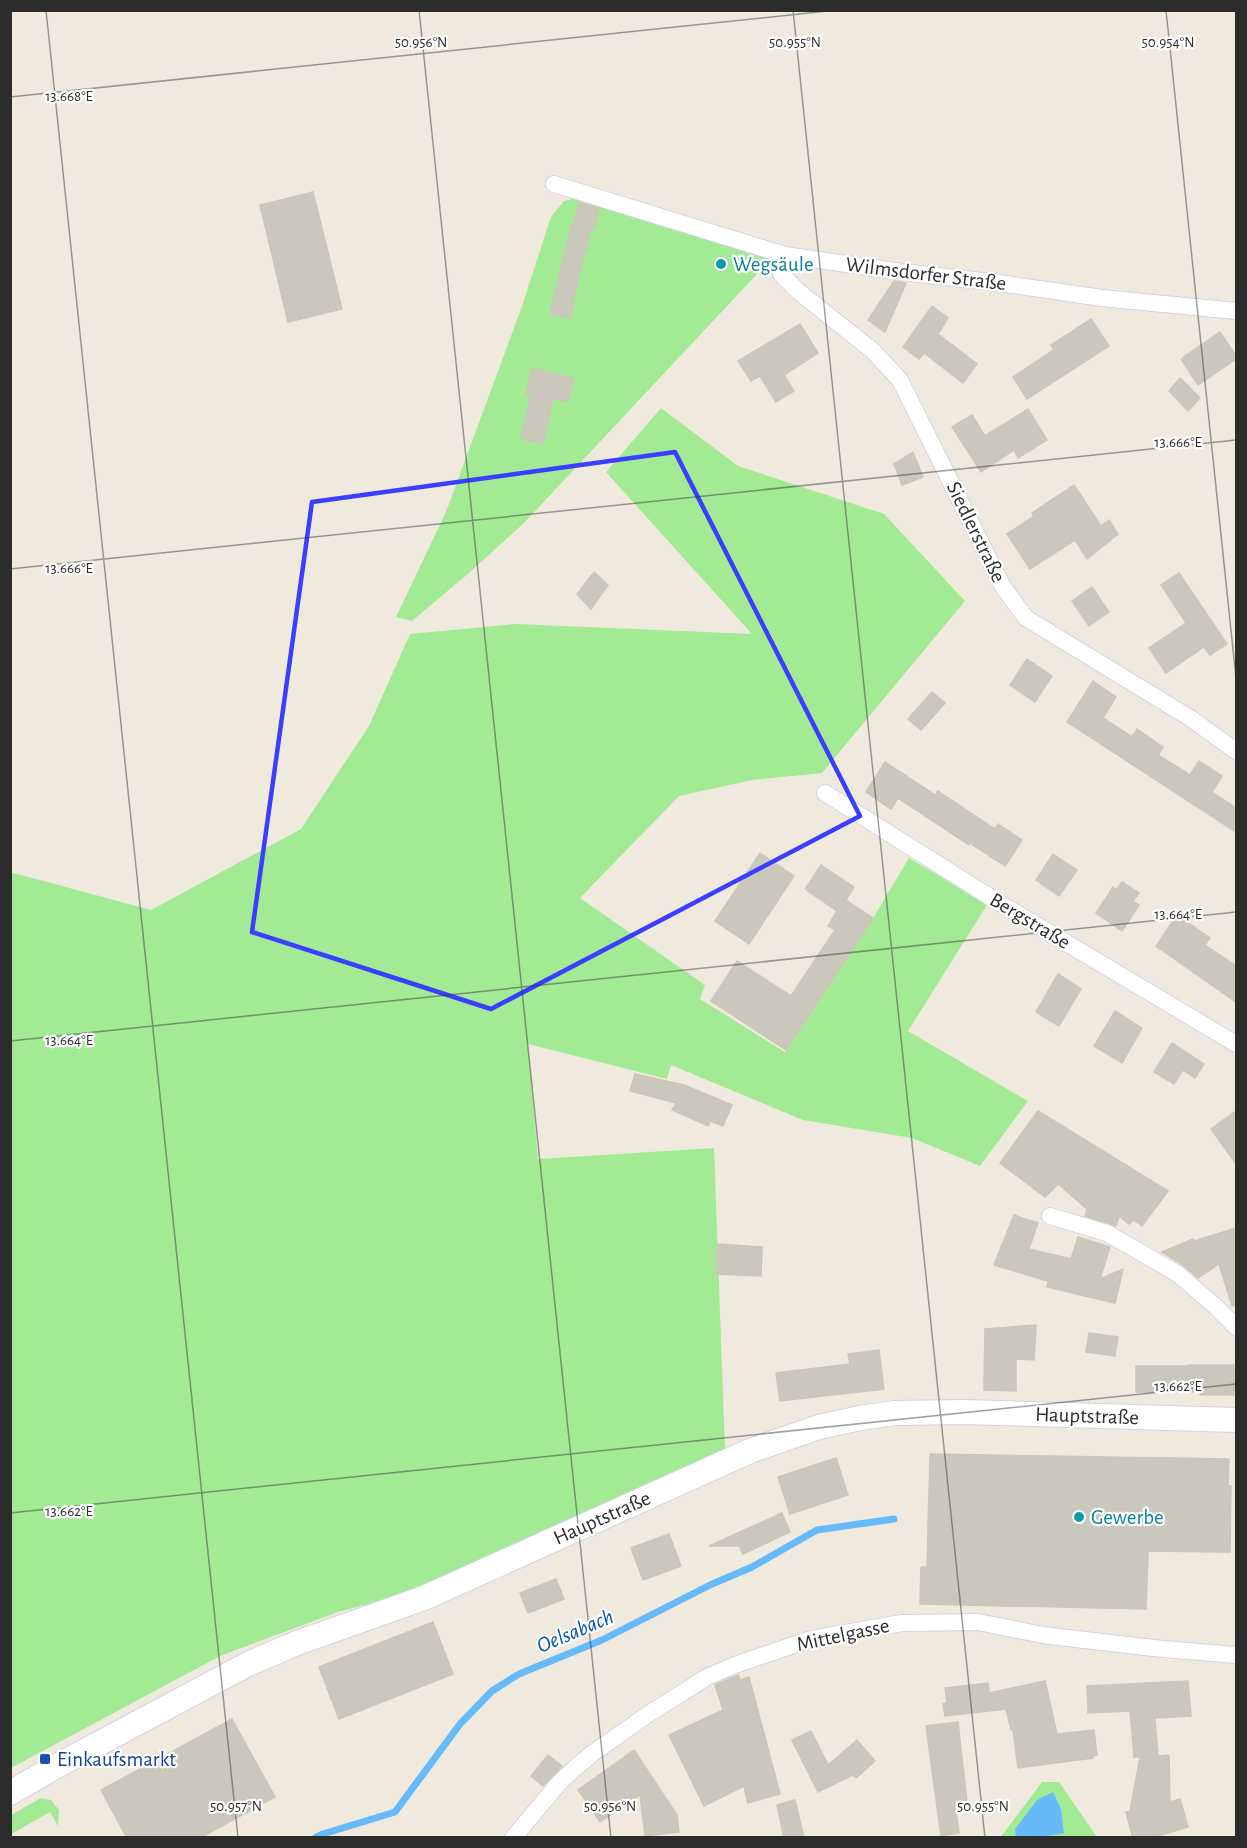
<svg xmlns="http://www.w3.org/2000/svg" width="1247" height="1848" font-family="'Alegreya Sans',sans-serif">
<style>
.green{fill:#a3ea94}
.water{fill:#66bafa}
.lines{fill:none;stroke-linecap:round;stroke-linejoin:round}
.stream{stroke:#66bafa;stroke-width:7}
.building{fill:#cac7bc;stroke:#cbc7b6;stroke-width:1.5}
.street-casing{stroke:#d2d2e6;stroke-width:18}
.secondary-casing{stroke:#d2d2e6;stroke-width:26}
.street{stroke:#fff;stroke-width:16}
.secondary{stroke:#fff;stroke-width:24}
.marked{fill:none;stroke:#3a3eff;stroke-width:4.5;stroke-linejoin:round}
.ticks{fill:none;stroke:#2c2c2c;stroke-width:1.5;stroke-opacity:0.45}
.culture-dot{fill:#0f9aa8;stroke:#fff;stroke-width:2}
.transit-dot{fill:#1a4fb4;stroke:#fff;stroke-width:2}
.labels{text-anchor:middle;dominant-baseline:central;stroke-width:4.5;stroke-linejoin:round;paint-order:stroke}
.culture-label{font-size:21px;fill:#0d838f;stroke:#fff;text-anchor:start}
.street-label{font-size:21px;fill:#2c2c2c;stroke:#fff}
.transit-label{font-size:21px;fill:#164399;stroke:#fff;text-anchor:start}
.water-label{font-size:22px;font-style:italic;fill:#0054ab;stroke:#fff}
.ticks-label{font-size:15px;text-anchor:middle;fill:#2c2c2c;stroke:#fff;stroke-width:4.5;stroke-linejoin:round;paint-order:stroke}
</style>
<rect width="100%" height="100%" fill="#efeadd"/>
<g class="green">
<polygon points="576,198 772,258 524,523 469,573 412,621 396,617 446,512 521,309 551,217 564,201"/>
<polygon points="661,408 738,466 884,514 965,601 822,773 752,780 679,796 580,898 705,985 700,999 785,1052 873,918 909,858 987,905 908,1031 1028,1101 980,1166 912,1138 803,1120 671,1065 667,1079 528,1044 538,1159 714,1148 725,1450 405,1594 338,1612 220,1656 11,1768 10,872 151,910 301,829 369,726 410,634 514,624 752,634 606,472"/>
<polygon points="1042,1782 1059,1782 1097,1837 1000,1838"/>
<polygon points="41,1798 51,1800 59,1810 58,1826 50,1812 11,1834 11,1815"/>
</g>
<polygon class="water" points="1053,1792 1061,1809 1064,1833 1043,1837 1016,1837 1015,1829 1037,1800"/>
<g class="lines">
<polyline class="stream" points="315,1838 323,1834 395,1812 460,1724 492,1691 519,1674 602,1640 710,1585 752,1567 817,1530 894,1519"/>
</g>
<g class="building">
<polygon points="313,192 342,309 288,322 260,205"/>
<polygon points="579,203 599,209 594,229 591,228 586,252 584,252 570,318 550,314 571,226 573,227"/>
<polygon points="894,281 906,283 885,332 868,320"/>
<polygon points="932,306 948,318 938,334 977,364 963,383 924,353 919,359 903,347"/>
<polygon points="1091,319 1109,346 1027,399 1013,377 1054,350 1051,345"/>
<polygon points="800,324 818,353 784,375 794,391 776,402 760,376 751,381 738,361"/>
<polygon points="1220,332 1236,356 1236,359 1198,385 1181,359"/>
<polygon points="532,368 574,379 568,402 553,398 543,444 521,439 531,395 526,394"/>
<polygon points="1180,378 1200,398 1188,411 1169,391"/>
<polygon points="1028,409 1047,440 1018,458 1014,450 981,472 952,427 972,415 985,436"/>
<polygon points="913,452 923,477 902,485 894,464"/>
<polygon points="1074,485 1101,526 1109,520 1118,534 1087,559 1075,540 1030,569 1007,534 1034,516 1032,513"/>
<polygon points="594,572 608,585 591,609 577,594"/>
<polygon points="1179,573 1227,644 1210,655 1204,647 1166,673 1149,648 1186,623 1161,585"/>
<polygon points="1092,587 1109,612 1089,626 1072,601"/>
<polygon points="1027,659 1052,676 1035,702 1010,685"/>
<polygon points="1093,681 1116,697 1103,718 1132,737 1137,729 1163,747 1158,755 1190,775 1199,761 1222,776 1212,792 1236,808 1236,832 1067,722"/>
<polygon points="932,692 945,703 921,730 908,719"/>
<polygon points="885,762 935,795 938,791 995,829 998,824 1022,840 1005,866 970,843 969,845 898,798 891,809 866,792"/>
<polygon points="760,853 794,876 749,944 715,921"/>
<polygon points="1053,854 1077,870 1059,896 1036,880"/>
<polygon points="821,865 854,887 846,900 873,918 786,1050 711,1001 737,961 791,996 835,930 828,926 837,911 805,889"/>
<polygon points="1122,882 1139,893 1133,901 1139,905 1122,931 1096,913 1113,887 1116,890"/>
<polygon points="1177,915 1210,938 1205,945 1236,966 1236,1002 1156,946"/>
<polygon points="1058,974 1081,989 1059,1026 1036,1012"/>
<polygon points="1115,1011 1142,1028 1122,1063 1094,1046"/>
<polygon points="1172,1043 1204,1064 1195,1078 1183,1070 1174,1084 1154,1072"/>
<polygon points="635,1074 684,1085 732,1105 723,1126 710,1121 708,1126 672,1110 676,1103 630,1091"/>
<polygon points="1038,1111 1168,1191 1142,1226 1134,1220 1129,1224 1119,1216 1116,1226 1085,1216 1087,1209 1058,1184 1045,1197 1000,1163"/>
<polygon points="1236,1111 1236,1164 1211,1129"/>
<polygon points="1014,1215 1038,1223 1029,1249 1071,1259 1078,1237 1110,1247 1100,1279 1123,1269 1115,1303 1047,1287 1048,1281 994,1265"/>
<polygon points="1236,1228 1236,1305 1232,1306 1219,1264 1198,1278 1183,1265 1162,1252 1193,1239 1194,1241"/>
<polygon points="717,1244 762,1247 761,1276 716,1274"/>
<polygon points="1036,1325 1034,1360 1016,1359 1016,1391 984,1390 985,1329"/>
<polygon points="1089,1333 1118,1337 1115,1356 1086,1352"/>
<polygon points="879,1350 884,1389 780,1401 776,1373 850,1364 848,1354"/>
<polygon points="1189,1365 1236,1365 1236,1395 1200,1395 1200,1392 1136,1392 1136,1366 1189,1366"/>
<polygon points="930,1454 1229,1459 1228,1486 1231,1486 1230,1552 1148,1551 1146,1609 920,1604 921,1567 927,1567"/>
<polygon points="836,1458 848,1495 790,1514 778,1477"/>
<polygon points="782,1513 790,1532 743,1554 739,1546 709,1546"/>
<polygon points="669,1534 681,1566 643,1580 631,1548"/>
<polygon points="556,1579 564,1599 528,1613 520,1593"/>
<polygon points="433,1622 453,1674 339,1719 319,1667"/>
<polygon points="738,1675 740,1680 749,1677 780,1794 748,1803 744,1786 704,1806 669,1735 723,1710 715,1685"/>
<polygon points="1045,1681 1057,1734 1094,1730 1097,1755 1093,1756 1093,1758 1018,1768 1013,1730 1011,1730 1006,1709 945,1716 943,1704 947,1703 945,1688 988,1683 989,1693"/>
<polygon points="1188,1681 1191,1716 1155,1718 1158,1756 1169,1755 1170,1802 1180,1799 1188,1827 1151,1838 1133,1838 1126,1812 1130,1811 1140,1757 1134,1757 1130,1711 1088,1713 1087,1686"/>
<polygon points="232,1719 275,1797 200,1838 127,1838 101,1790"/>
<polygon points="958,1722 967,1803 955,1805 959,1833 941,1836 926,1726"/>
<polygon points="811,1731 828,1765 857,1740 875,1761 856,1778 853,1775 818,1792 792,1740"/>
<polygon points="634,1750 677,1815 679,1832 645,1836 640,1795 600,1822 578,1790"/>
<polygon points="548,1755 562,1766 543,1786 531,1776"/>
<polygon points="795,1800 804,1838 784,1838 777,1805"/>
</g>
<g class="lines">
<defs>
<g id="street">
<polyline points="554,184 785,255 902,272 999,283 1102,298 1236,311"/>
<polyline points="785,255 781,274 799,292 873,351 900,380 1003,587 1026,618 1190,718 1236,751"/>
<polyline points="825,793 1001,904 1236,1044"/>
<polyline points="1050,1216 1107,1233 1178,1274 1216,1307 1236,1327"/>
<polyline points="513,1838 559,1783 575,1768 593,1753 647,1715 707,1677 735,1665 811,1639 902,1623 978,1622 1043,1635 1084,1640 1163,1649 1236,1655"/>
</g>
<polyline id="secondary" points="10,1793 53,1768 248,1664 297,1643 424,1598 750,1451 819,1427 860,1418 895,1413 963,1412 1236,1420"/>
</defs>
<use href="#street" class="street-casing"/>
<use href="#secondary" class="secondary-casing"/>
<use href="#street" class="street"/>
<use href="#secondary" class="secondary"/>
</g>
<path class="marked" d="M675,452l185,364 -369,193 -239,-77 60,-430z"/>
<path class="ticks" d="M46,10l192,1828M419,10l192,1828M793,10l192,1828M1166,10l70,668M10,97l827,-87M10,569l1226,-129M10,1041l1226,-129M10,1513l1226,-129"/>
<g class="culture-dot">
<circle cx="721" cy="264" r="6"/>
<circle cx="1079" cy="1517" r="6"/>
</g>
<rect class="transit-dot" x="39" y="1753" width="12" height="12" rx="3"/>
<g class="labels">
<g class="culture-label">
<text x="733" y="264">Wegsäule</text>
<text x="1091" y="1517">Gewerbe</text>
</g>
<g class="street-label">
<text transform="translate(926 274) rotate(7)">Wilmsdorfer Straße</text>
<text transform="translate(976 532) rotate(64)">Siedlerstraße</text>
<text transform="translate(1030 921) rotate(31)">Bergstraße</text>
<text transform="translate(1087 1416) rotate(2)">Hauptstraße</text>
<text transform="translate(602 1518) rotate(-24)">Hauptstraße</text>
<text transform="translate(843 1635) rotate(-12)">Mittelgasse</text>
</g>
<g class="transit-label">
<text x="57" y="1759">Einkaufsmarkt</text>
</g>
<g class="water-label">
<text transform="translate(575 1631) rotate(-23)">Oelsabach</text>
</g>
</g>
<g class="ticks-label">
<text x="421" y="47">50.956°N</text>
<text x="795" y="47">50.955°N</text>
<text x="1168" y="47">50.954°N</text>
<text x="69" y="101">13.668°E</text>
<text x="1178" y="447">13.666°E</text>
<text x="69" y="573">13.666°E</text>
<text x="1178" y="919">13.664°E</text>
<text x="69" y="1045">13.664°E</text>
<text x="1178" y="1391">13.662°E</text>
<text x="69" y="1516">13.662°E</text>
<text x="236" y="1811">50.957°N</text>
<text x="610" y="1811">50.956°N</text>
<text x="983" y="1811">50.955°N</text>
</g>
<rect width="1247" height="1848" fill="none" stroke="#2c2c2c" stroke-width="24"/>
</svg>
